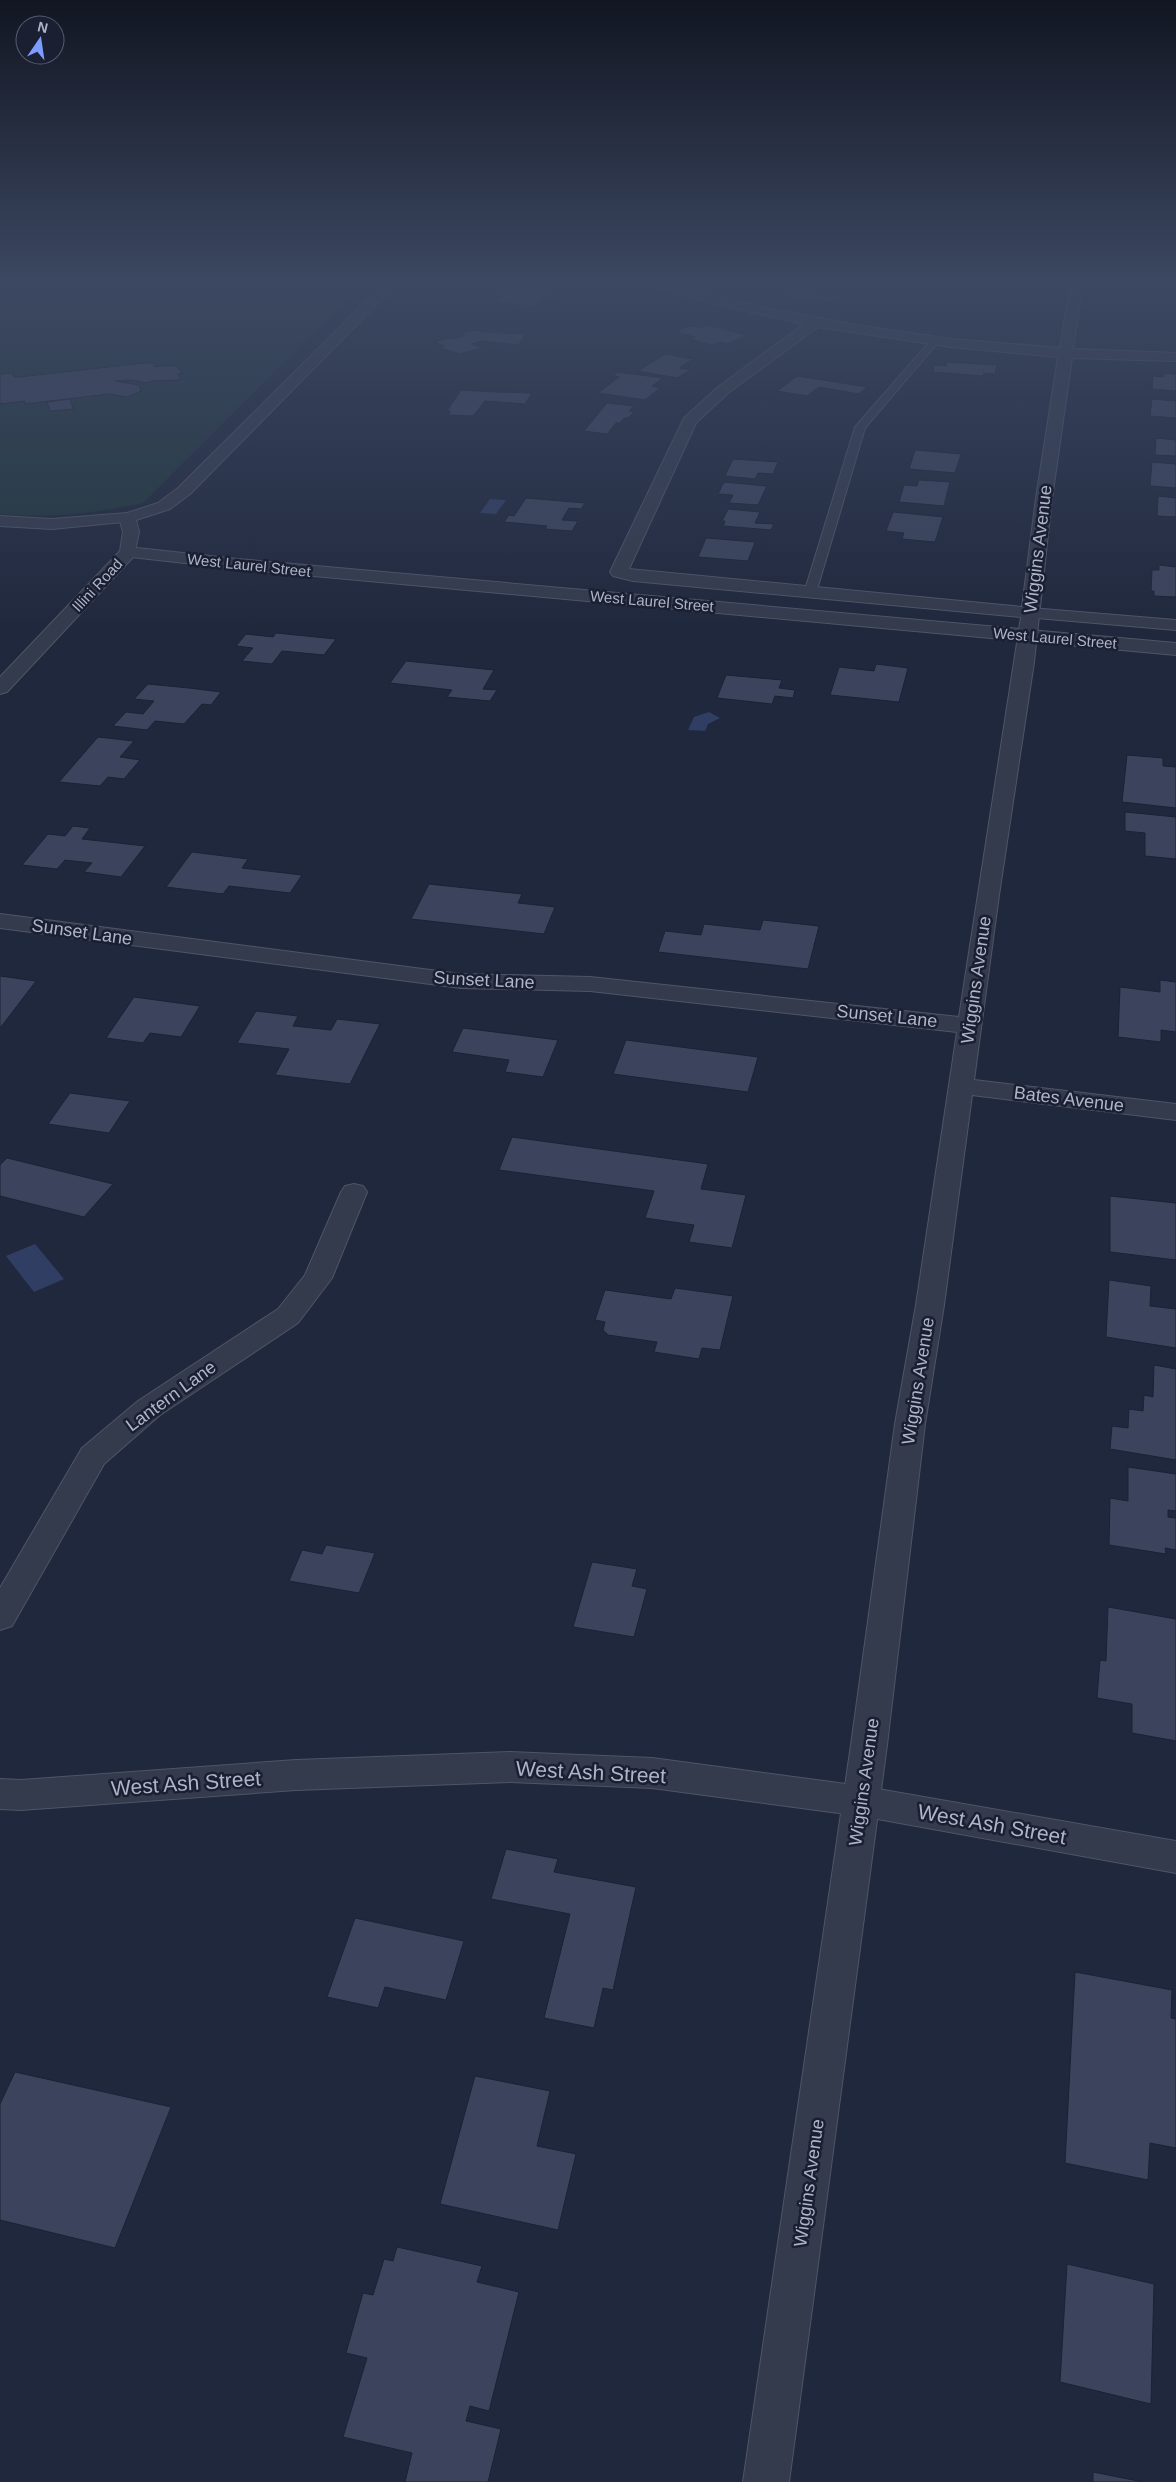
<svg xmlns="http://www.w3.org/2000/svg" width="1176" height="2482" font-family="Arial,sans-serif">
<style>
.green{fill:#22373e}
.water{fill:#313e63}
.building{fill:#3c445d;stroke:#1c2234}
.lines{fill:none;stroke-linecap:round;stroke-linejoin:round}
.service-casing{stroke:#4f5568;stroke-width:2}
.minor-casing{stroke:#4f5568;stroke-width:2}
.tertiary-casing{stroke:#4f5568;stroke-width:2}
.service{fill:#343b4d;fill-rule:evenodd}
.minor{fill:#343b4d;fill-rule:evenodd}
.tertiary{fill:#343b4d;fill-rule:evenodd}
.labels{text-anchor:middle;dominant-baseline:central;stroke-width:5;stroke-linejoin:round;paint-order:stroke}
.far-street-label{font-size:15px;fill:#afb5c9;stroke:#1a2032}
.street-label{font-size:18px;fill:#afb5c9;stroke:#1a2032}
.near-street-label{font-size:21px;fill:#afb5c9;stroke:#1a2032}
</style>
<rect width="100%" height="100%" fill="#20283d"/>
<path class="green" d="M0,280h367l-224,223c-50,11 -92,15 -143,11z"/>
<g class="water">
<polygon points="490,499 506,500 496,514 480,513"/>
<polygon points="709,712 720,718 708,724 705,731 688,730 694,717"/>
<polygon points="35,1244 64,1279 34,1292 6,1256"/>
</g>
<g class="building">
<polygon points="775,280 794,280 797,281 785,287 768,284"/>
<polygon points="1150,280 1176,280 1176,286 1150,285"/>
<polygon points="508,286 561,293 564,294 557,298 549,297 532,307 495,302 503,297 492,296"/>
<polygon points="791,286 843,297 829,303 811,300 806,302 789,299 794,296 776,293"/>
<polygon points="706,325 747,335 728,344 719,342 712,345 689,339 695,337 675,332 690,326 700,328"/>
<polygon points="474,330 482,332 526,334 518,345 481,341 472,344 482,348 460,354 439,347 445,346 434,342 448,338 453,339 465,336 460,334"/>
<polygon points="665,354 693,359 679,368 690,370 677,378 638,371"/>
<polygon points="947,362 997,365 995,374 984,373 983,376 933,372 934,365 946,366"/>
<polygon points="144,363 153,363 155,367 174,365 183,373 178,374 180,380 152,381 147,383 130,380 116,381 139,385 141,391 127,397 109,394 25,404 25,401 0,404 0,374 13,373 14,377 19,377"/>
<polygon points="618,372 663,378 652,386 660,388 645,400 598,393 619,377 613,376"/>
<polygon points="1164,373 1176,374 1176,391 1152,389 1153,376 1164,377"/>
<polygon points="797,376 867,387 859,394 819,387 807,396 777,391"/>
<polygon points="461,390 497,392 532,393 525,404 485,401 473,416 448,415 450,411 447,411"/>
<polygon points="70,399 73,409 50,411 47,402"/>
<polygon points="1152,399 1176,401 1176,418 1150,416"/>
<polygon points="607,403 634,406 629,411 634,412 628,418 624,418 620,423 616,423 607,434 584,431"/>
<polygon points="1156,438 1176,440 1176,456 1155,455"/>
<polygon points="915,450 961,454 955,473 909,469"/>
<polygon points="733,459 778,462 773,474 758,473 755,479 725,476"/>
<polygon points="1152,462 1176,464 1176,488 1150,486"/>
<polygon points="919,480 950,482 944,506 899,502 904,485 917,486"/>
<polygon points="724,482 767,486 758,505 729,503 733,495 718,494"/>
<polygon points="1158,496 1176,498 1176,517 1157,516"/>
<polygon points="526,498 585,503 581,509 569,508 562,520 578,521 572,531 545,529 547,526 504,522 509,515 514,516"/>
<polygon points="728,509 760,512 755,523 774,524 771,530 723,526 725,521 722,521"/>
<polygon points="893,512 943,517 935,542 902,539 904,533 886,531"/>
<polygon points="706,538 755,542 748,561 698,557"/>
<polygon points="1159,565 1176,567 1176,597 1154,596 1154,591 1151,591 1152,570 1159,570"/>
<polygon points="276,633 336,639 324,655 282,651 272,664 242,661 253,648 236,646 246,634 273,637"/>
<polygon points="406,661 494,670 483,689 497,690 490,701 447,697 452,690 390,683"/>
<polygon points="876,664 908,668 899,702 830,695 839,667 874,671"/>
<polygon points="726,675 782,680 779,688 795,690 793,698 775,696 772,704 717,698"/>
<polygon points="148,684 189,688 221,692 211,705 202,704 184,724 155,721 147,730 113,726 126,712 143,714 154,701 134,699"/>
<polygon points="98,737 134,741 120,757 140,760 124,779 108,777 100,786 59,782"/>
<polygon points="1127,755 1163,758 1163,766 1176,767 1176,808 1122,802"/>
<polygon points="1125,812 1176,817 1176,859 1145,856 1145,833 1125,831"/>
<polygon points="73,826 90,828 82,839 145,846 121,877 84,872 92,863 65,860 57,869 22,865 48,834 65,836"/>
<polygon points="192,852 248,859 242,868 302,875 290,893 229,886 223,894 166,887"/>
<polygon points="429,884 522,894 518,903 555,907 544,934 411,919"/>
<polygon points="763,920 819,926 808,969 658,952 665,931 701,935 704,924 760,930"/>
<polygon points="0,976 36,981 1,1027 0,1027"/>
<polygon points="1160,980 1176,982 1176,1032 1161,1030 1161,1042 1118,1037 1120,987 1160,992"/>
<polygon points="134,997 200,1006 181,1037 150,1033 143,1043 106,1038"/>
<polygon points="256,1011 298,1016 293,1026 331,1030 337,1019 380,1024 350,1084 275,1075 289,1049 237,1043"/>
<polygon points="463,1028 558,1040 543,1077 505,1072 509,1060 452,1052"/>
<polygon points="626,1040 758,1057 748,1092 613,1074"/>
<polygon points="70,1093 130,1101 109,1133 48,1124"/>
<polygon points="512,1137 708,1164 701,1189 746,1195 732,1248 689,1242 694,1225 645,1218 654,1191 499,1170"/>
<polygon points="7,1158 113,1184 84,1217 0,1196 0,1165"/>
<polygon points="1110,1196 1176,1203 1176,1260 1110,1252"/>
<polygon points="1109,1280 1151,1286 1150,1306 1176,1309 1176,1348 1106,1337"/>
<polygon points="675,1288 733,1296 720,1350 702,1348 699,1359 654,1352 657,1342 608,1335 603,1330 605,1322 595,1320 605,1290 671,1299"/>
<polygon points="1154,1365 1176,1369 1176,1460 1110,1449 1112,1426 1128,1428 1129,1409 1143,1411 1144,1395 1153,1397"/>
<polygon points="1128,1467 1176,1474 1176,1511 1168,1510 1168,1517 1176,1518 1176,1550 1165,1548 1166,1554 1109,1545 1110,1498 1128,1501"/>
<polygon points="326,1545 375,1553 359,1593 289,1581 302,1550 322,1554"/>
<polygon points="592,1562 637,1569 632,1586 647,1589 634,1637 573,1627"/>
<polygon points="1108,1607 1176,1619 1176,1741 1132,1733 1132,1704 1097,1698 1100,1660 1106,1661"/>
<polygon points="506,1849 558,1859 554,1872 636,1887 613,1990 603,1988 594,2028 544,2018 570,1914 491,1899"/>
<polygon points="355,1918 464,1941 446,2000 385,1987 378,2008 327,1997"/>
<polygon points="1075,1972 1172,1990 1171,2018 1176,2019 1176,2148 1150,2143 1148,2180 1065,2163"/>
<polygon points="15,2072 171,2107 115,2248 0,2220 0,2104"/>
<polygon points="475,2076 550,2091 537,2146 576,2154 558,2230 440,2204"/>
<polygon points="397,2247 482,2266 477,2282 519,2292 489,2411 470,2406 466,2421 501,2429 488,2482 405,2482 412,2453 343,2437 367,2358 346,2353 363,2293 373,2295 384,2259 393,2261"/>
<polygon points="1067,2264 1154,2284 1151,2404 1060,2382"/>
<polygon points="1093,2472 1143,2482 1093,2482"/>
</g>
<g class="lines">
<defs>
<polygon id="service" points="932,339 939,341 865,428 816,593 814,595 806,595 804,593 855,427"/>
<g id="minor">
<polygon points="387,280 401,280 190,494 170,509 136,520 139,532 134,556 7,692 0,694 0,677 120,551 123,532 119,518 121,515 158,503 178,488"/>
<path d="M631,280h22l119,29 90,17 89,13 109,9 11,-68h12l-10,69 103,4v8l-104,-3 -20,140 -18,164 -35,233 -25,185 202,24v16l-204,-25 -28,210 -19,119 -38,321 -98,737h-46l108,-737 44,-321 21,-119 41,-273 -367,-41 -129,-3 -461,-60v-14l461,60 129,3 369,40 62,-400 -388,-36 -20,-5 -3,-4 74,-154 34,-31 86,-63 -105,-24zM818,327l133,20 107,10 -22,141 -14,109 -393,-38 67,-146 32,-30z"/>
<polygon points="354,1184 363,1186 367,1192 332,1278 298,1323 160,1415 104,1464 12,1626 0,1630 0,1588 82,1448 138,1401 278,1309 305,1275 341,1192 345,1186"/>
</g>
<g id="tertiary">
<polygon points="127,513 133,515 135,518 133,521 52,529 0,526 0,516 52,519"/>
<polygon points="128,547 238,559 1176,643 1176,655 238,569 122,556 120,552 122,548"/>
<polygon points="1031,608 1176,620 1176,630 1025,617 1022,613 1025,609"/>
<polygon points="510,1752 652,1758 861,1786 1176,1841 1176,1873 861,1816 652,1788 510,1782 296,1790 21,1810 0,1809 0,1779 21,1780 296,1760"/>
</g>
</defs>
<use href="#service" class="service-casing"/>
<use href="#minor" class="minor-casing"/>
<use href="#tertiary" class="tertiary-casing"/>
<use href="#service" class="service"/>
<use href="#minor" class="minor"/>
<use href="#tertiary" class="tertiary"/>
</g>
<linearGradient id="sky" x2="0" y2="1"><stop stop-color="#121622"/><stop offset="0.45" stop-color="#3c4862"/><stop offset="1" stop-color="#3c4862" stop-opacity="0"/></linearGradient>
<rect width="1176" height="628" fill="url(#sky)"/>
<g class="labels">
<g class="far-street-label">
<text transform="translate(249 565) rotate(6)">West Laurel Street</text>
<text transform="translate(97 585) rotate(-47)">Illini Road</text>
<text transform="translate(652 601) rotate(5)">West Laurel Street</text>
<text transform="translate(1055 638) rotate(5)">West Laurel Street</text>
</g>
<g class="street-label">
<text transform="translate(1038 549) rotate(-83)">Wiggins Avenue</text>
<text transform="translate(82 932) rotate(8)">Sunset Lane</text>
<text transform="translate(484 980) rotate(3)">Sunset Lane</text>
<text transform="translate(976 980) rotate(-82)">Wiggins Avenue</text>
<text transform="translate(887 1016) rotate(6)">Sunset Lane</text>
<text transform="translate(1069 1099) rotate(7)">Bates Avenue</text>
<text transform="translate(918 1381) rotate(-81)">Wiggins Avenue</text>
<text transform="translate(171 1396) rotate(-36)">Lantern Lane</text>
<text transform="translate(864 1782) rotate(-82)">Wiggins Avenue</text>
<text transform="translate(809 2183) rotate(-82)">Wiggins Avenue</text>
</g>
<g class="near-street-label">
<text transform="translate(591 1772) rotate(3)">West Ash Street</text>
<text transform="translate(186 1783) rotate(-4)">West Ash Street</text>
<text transform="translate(992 1824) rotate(10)">West Ash Street</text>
</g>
</g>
<g transform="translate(40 40) rotate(13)"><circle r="24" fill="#1a2032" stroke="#565c6e"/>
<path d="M0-4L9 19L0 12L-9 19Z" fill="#7e9cff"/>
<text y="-8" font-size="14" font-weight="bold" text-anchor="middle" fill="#afb5c9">N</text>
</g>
</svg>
